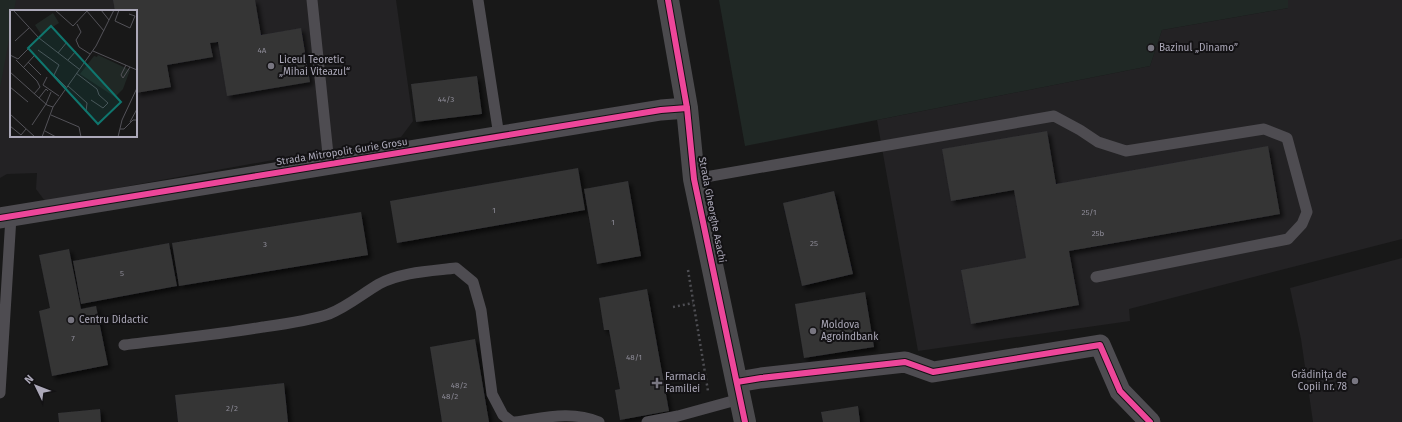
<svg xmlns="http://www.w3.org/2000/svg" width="1402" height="422" font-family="'Fira Sans',sans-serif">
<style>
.built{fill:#232224;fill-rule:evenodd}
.green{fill:#202825}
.building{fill:#343436;filter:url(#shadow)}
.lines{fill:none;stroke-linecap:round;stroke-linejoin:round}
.path{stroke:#4e4e53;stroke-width:2.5;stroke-dasharray:2 3;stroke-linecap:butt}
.service{stroke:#4e4c51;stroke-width:11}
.minor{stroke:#4e4c51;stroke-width:21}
.primary{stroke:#4b4a4d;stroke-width:22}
.cycleway-casing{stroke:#131214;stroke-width:8}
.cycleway{stroke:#ed469a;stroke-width:6}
.poi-dot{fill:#787681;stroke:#131214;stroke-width:1.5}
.labels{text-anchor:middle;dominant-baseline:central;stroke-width:4;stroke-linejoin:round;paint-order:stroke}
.number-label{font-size:8px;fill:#8e8c98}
.poi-label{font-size:10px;fill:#aca9b9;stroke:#131214;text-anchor:start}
.street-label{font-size:10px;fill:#aca9b9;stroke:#131214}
.inset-road{fill:none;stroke:#535258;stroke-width:1}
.view{fill:#0f766e;fill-opacity:0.15;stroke:#0f766e;stroke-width:2}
.inset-edge{fill:none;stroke:#aca9b9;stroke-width:2}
</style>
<defs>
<filter id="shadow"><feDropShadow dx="3.5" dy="3.5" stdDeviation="2" flood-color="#0009"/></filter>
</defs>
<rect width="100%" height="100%" fill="#181818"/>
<g class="built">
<path d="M0,0h396l17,121 -12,16 -356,64 -9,-12 1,-16 -30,1 -7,4zM11,11h125v125h-125z"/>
<polygon points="1288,0 1402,0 1402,239 1129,309 1130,321 918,351 877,120 1150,66 1162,30 1288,8"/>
<polygon points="1402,258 1402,422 1313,422 1301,339 1290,288"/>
</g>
<g class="green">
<polygon points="0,0 16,0 14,11 11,11 11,29 0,88"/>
<polygon points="719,0 1288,0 1288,8 1162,30 1150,66 745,146"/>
</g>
<g class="building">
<polygon points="113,0 255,0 261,35 301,28 310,82 227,96 218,42 210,43 213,57 167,65 171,87 136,93 136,11 115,11"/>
<polygon points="477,76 482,114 416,122 411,84"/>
<polygon points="1047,131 1056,184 1268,146 1280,214 1069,251 1079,305 971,324 961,270 1026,258 1014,190 951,201 942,149"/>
<polygon points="578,168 585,210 397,243 390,201"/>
<polygon points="628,181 641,256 597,264 584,189"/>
<polygon points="834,191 853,274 802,286 783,203"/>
<polygon points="361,212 368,255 179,286 172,243"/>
<polygon points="169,243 177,286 81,304 73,261"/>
<polygon points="69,249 81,309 96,306 108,365 52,376 39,311 50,308 39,255"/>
<polygon points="647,289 669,411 620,420 615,390 620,389 609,330 604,330 599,298"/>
<polygon points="865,292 874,347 804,358 795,304"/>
<polygon points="475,339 489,422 442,422 430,347"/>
<polygon points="284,383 288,422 178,422 175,395"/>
<polygon points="858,406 860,422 823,422 821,412"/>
<polygon points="100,409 101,422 59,422 58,413"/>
</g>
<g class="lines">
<g class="path">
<polyline points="688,270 708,391"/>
<polyline points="673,307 693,303"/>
</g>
<g class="service">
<polyline points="312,0 329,164"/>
<polyline points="478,0 499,136"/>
<polyline points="694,179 1054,116 1080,130 1098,142 1126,151 1264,129 1287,138 1307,212 1302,224 1288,239 1096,277"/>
<path d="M124,345c46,-6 93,-10 139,-18 22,-3 45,-6 66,-13 18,-7 33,-20 50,-30 22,-12 52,-13 77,-16l17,14 8,28 11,84 11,21 9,7"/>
<polyline points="0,393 11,217"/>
<path d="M515,422c29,-4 56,-12 84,0"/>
<polyline points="647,422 678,416 740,399"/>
</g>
<g class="minor">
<polyline points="0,218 661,110 687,108"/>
<polyline points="737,382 761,378 905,362 933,372 1100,345 1120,391 1150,422"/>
</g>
<polyline class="primary" points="668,0 687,108 694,179 745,422"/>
<defs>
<g id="cycleway">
<polyline points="668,0 687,108 694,179 745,422"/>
<polyline points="0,218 661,110 687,108"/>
<polyline points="737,382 761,378 905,362 933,372 1100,345 1120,391 1150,422"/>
</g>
</defs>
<use href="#cycleway" class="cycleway-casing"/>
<use href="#cycleway" class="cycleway"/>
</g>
<g class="poi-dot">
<circle cx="1151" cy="48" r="4"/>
<circle cx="271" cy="66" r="4"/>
<circle cx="71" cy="320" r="4"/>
<circle cx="813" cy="331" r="4"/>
<circle cx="1355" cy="381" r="4"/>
<path d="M655 377h4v4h4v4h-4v4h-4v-4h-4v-4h4z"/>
</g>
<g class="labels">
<g class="number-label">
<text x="262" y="50">4A</text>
<text x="446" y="99">44/3</text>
<text x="494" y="210">1</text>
<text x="1089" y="212">25/1</text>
<text x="613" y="222">1</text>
<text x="1098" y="233">25b</text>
<text x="814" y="243">25</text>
<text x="265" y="244">3</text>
<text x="122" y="273">5</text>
<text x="73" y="338">7</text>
<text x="634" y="357">48/1</text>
<text x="459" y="385">48/2</text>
<text x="450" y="396">48/2</text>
<text x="232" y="408">2/2</text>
</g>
<g class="poi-label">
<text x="1159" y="48">Bazinul „Dinamo”</text>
<text x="279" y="60">Liceul Teoretic<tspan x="279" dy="12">„Mihai Viteazul“</tspan></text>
<text x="79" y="320">Centru Didactic</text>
<text x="821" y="325">Moldova<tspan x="821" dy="12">Agroindbank</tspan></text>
<text x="1347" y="375" text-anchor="end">Grădinița de<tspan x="1347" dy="12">Copii nr. 78</tspan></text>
<text x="665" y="377">Farmacia<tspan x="665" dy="12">Familiei</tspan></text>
</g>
<g class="street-label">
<text transform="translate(342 152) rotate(-9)">Strada Mitropolit Gurie Grosu</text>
<text transform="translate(712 210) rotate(79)">Strada Gheorghe Asachi</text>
</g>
</g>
<g transform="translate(10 10)">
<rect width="127" height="127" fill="#181818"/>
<path d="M43,3l6,10 -18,11 -6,-9zM88,45l32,15 -7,19 -8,8 -35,-23 14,-18 3,1z" fill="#202825"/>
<path class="inset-road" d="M45,0l18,16 14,-15M76,0l18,21M91,0l8,10M109,0l-4,11 15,7 5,-12 -6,-2M4,1l25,27 40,31M67,14l4,8 -5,8 3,7 11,7M5,31l14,-13M28,40l21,15 -5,10 12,12M83,41l44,19M48,43l9,-11M0,45l8,4 21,-21M6,50l21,21 3,6 -6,7M58,50l8,-9M18,52l13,13M116,55l-5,10 2,3 7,-11M13,58l11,-12M0,62l37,33 6,2M66,63l21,16 2,6 9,8 -5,5 -12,-8M37,67l-4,8 16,11M58,76l19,17 -1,9M0,77l18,15M29,88l7,-9 2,2M36,94l5,-12M0,104l25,23M41,105l28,12 2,10M120,112l7,-13M22,115l14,-21M0,116l11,9 5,-6M110,119h4l9,-9h4M35,121l11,6M32,127l11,-30 43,-61 18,-36M108,127l4,-17 15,-32"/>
<path class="view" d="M41,16l70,76 -23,22 -70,-76z"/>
<rect width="127" height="127" class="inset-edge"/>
</g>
<g transform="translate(36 386) rotate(313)" stroke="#131214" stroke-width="3" paint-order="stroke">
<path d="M0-3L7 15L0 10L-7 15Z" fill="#aca9b9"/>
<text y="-6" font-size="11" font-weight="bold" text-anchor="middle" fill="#aca9b9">N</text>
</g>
</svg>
